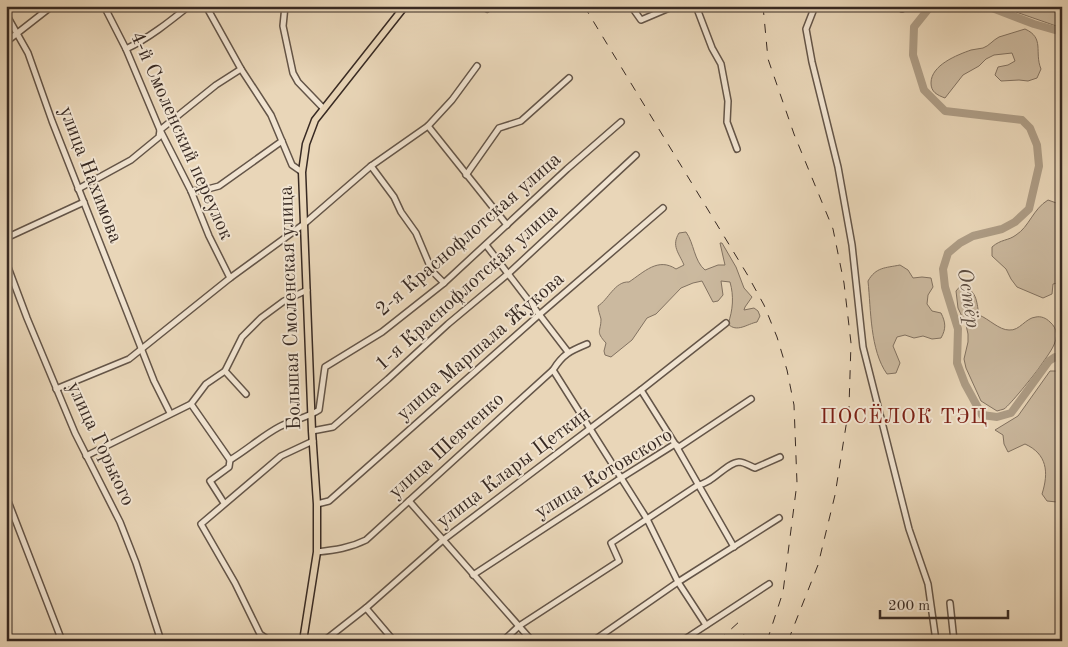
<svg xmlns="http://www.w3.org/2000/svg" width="1068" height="647" font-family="'Old Standard TT',serif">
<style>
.green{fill:#cbb99f;stroke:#827261}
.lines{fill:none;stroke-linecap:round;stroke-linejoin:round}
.river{stroke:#ad9c85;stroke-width:8}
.minor-casing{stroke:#645548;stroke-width:8}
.major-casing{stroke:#382a23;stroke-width:9}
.minor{stroke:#f1e4d1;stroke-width:5}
.major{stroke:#e9d6b8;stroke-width:6}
.rail{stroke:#382a23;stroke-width:1;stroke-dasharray:9 9;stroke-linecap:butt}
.labels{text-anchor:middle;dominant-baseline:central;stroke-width:4;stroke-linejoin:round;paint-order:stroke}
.street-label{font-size:20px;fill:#382a23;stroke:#f1e4d1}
.water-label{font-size:21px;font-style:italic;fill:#5b4c40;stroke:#f1e4d1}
.neighbourhood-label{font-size:21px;letter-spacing:1px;fill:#7a1f14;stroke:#f1e4d1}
</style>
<rect width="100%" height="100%" fill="#e9d6b8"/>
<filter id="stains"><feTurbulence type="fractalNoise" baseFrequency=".004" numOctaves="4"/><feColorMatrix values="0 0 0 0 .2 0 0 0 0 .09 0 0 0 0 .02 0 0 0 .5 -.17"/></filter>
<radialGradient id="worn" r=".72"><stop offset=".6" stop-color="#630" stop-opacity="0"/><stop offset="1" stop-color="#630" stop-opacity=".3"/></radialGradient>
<g class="green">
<polygon points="1008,6 1062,6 1062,28 1016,12"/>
<path d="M1025,29c20,9 9,23 16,40l-4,9 -9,3 -9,-1 -18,1 -6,-6 3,-8 10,-2 7,-4 -3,-8 -18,2 -8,4 -7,7 -16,9 -18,23c-8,-3 -14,-6 -14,-15 0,-18 26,-28 40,-33 4,-1 8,-1 12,-2 6,-2 10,-8 16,-11 9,-3 17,-5 26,-8z"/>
<path d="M1048,200l14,5v77l-9,2 -1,10 -9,4 -26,-11 -6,-8 -5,-10 -14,-13v-9c9,-8 16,-6 24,-12 13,-8 17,-26 32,-35z"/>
<path d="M686,232c8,11 8,29 19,38l13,-5h7l-5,-22h2l14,24 8,21 8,9 -7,10 -1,3 10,-2 4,3 2,5 -3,6c-10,2 -20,11 -29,2 5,-14 6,-28 2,-42l-9,-1 2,14 -5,6 -5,1 -11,-21 -9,2 -12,5 -25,26 -9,4 -15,22 -21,17 -6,-2 -1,-4 2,-8c-11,-12 -5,-11 -5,-24 -1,-4 -3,-9 -3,-13 10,-6 17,-25 31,-24 15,-10 29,-25 47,-13l8,-4c-5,-12 -13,-19 -5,-32z"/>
<path d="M900,265l8,5 5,8 9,-1 9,1 2,9 -5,8 -1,9 5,7 9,2c5,10 5,16 0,25l-9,1 -9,-3 -9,2 -9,-3 -8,2 -4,9 7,17 -4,10 -9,1c-17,-24 -16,-64 -19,-93 8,-14 17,-13 32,-16z"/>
<path d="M962,284c15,9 14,14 17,31 10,4 20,15 30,15 11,1 16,-12 27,-13 5,-1 10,1 14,5 16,14 -2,32 -11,46 -5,7 -29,37 -35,41 -2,1 -5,1 -7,2l-16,-10 -15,-33 -2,-9 4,-17v-8l-2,-9 -8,-17 -2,-17z"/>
<path d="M1050,371h10l2,1v123l-5,7 -10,-1 -5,-7c7,-22 5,-40 -17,-50l-17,8 -4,-8 -1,-9 -8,-5 23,-14z"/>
</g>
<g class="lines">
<g class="river">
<polyline points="932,6 930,7 914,27 913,55 924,90 945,111 1022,120 1030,128 1037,145 1039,166 1029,209 1015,222 1002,229 973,236 960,243 948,253 943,269 945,287 958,329 957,363 965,384 982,415 997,417 1011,413 1049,361 1055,357 1062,359"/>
<polyline points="987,6 1034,24 1062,32"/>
</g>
<defs>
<g id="minor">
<polyline points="104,6 126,49 160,130 191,191 209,236 230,278"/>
<polyline points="206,6 241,69 271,115 292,165 302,172"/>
<polyline points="285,6 283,26 293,73 298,82 324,109"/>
<polyline points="631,6 641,20 674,6"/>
<polyline points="696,6 712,48 721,64 728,101 727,122 737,149"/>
<polyline points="815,6 806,29 812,62 838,167 852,245 863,347 909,529 928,584 936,641"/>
<polyline points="898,6 902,9 907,6"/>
<polyline points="487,9 489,6"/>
<polyline points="6,14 28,53 52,121 154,381 170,413"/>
<polyline points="6,42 52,6"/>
<path d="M126,49c23,-11 43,-27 63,-43"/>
<polyline points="428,126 507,225"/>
<polyline points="371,166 394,197 401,212 416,233 432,271 444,283"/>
<polyline points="466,175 499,128 521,121 569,78"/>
<polyline points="78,189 131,160 159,137 160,130 216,85 241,69"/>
<polyline points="191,191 204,190 219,186 282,141"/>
<polyline points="6,238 84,202"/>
<polyline points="486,245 568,352"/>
<polyline points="6,262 27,318 75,433 120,522 136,563 161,641"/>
<polyline points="553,370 647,519 678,582 706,625"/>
<polyline points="225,371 246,394"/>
<polyline points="56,389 129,359 230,278 304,224 371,166 428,126 452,100 477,66"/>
<polyline points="641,390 675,444 734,547"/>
<polyline points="191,404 230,460"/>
<polyline points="312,431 333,427 388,379 448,324 509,273 636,155"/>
<polyline points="86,456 191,404 206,384 225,371 242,337 261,318 284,301 307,290"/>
<polyline points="6,496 62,641"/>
<polyline points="409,501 532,641"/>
<path d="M224,503l-14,-22 19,-14 1,-7c17,-10 32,-24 49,-33 13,-7 28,-9 40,-17l6,-43 57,-35 62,-49 123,-114 54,-47"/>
<polyline points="317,504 329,501 540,314 663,208"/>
<path d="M317,552c18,-2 33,-4 49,-12l187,-170c10,-16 17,-19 34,-26"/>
<polyline points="473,575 621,478 675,444 679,447 751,399"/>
<polyline points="950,603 954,641"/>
<polyline points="366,608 394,641"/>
<polyline points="270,641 260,634 235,583 201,524 281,456 313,441"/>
<polyline points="324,641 366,608 443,540 641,390 726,323"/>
<path d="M503,641l16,-15 100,-65 -8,-18 87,-58c15,-2 28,-22 41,-23 5,0 11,4 16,6l25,-11"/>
<polyline points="593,641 678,582 779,518"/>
<polyline points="682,641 769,584"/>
</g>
<polyline id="major" points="303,641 317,552 317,504 312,431 302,172 306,144 315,120 405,6"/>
</defs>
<use href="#minor" class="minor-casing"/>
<use href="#major" class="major-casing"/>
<use href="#minor" class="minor"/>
<use href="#major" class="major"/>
<g class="rail">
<polyline points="584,6 747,274 764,305 777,337 787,370 794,405 797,483 783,592 767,641"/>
<polyline points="763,6 768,59 794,134 833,229 844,283 851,343 849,407 835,495 818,565 788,641"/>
<polyline points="718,641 740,621"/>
<polyline points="738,641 746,632"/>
<polyline points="753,641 754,638"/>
</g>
</g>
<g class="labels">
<g class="street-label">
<text transform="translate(181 136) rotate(66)">4-й Смоленский переулок</text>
<text transform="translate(90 175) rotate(69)">улица Нахимова</text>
<text transform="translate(469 235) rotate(-41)">2-я Краснофлотская улица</text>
<text transform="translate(467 288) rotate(-42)">1-я Краснофлотская улица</text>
<text transform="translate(291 308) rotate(-92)">Большая Смоленская улица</text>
<text transform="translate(481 347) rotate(-41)">улица Маршала Жукова</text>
<text transform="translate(100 444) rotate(65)">улица Горького</text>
<text transform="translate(447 446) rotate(-42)">улица Шевченко</text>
<text transform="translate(514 468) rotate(-37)">улица Клары Цеткин</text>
<text transform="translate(604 474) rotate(-31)">улица Котовского</text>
</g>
<g class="water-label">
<text transform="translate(968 298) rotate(81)">Остёр</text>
</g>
<g class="neighbourhood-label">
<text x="904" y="417">ПОСЁЛОК ТЭЦ</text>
</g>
</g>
<rect width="1068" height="647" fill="none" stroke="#e9d6b8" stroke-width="25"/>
<rect x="8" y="8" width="1053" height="632" fill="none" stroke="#382a23" stroke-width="2.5"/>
<rect x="12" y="12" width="1043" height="622" fill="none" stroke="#382a23"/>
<path d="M880 610v8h128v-8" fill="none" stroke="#382a23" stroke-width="2.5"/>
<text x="888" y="610" font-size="15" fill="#382a23" stroke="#f1e4d1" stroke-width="4" paint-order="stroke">200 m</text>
<rect width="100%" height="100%" filter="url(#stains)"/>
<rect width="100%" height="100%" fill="url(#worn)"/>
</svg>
